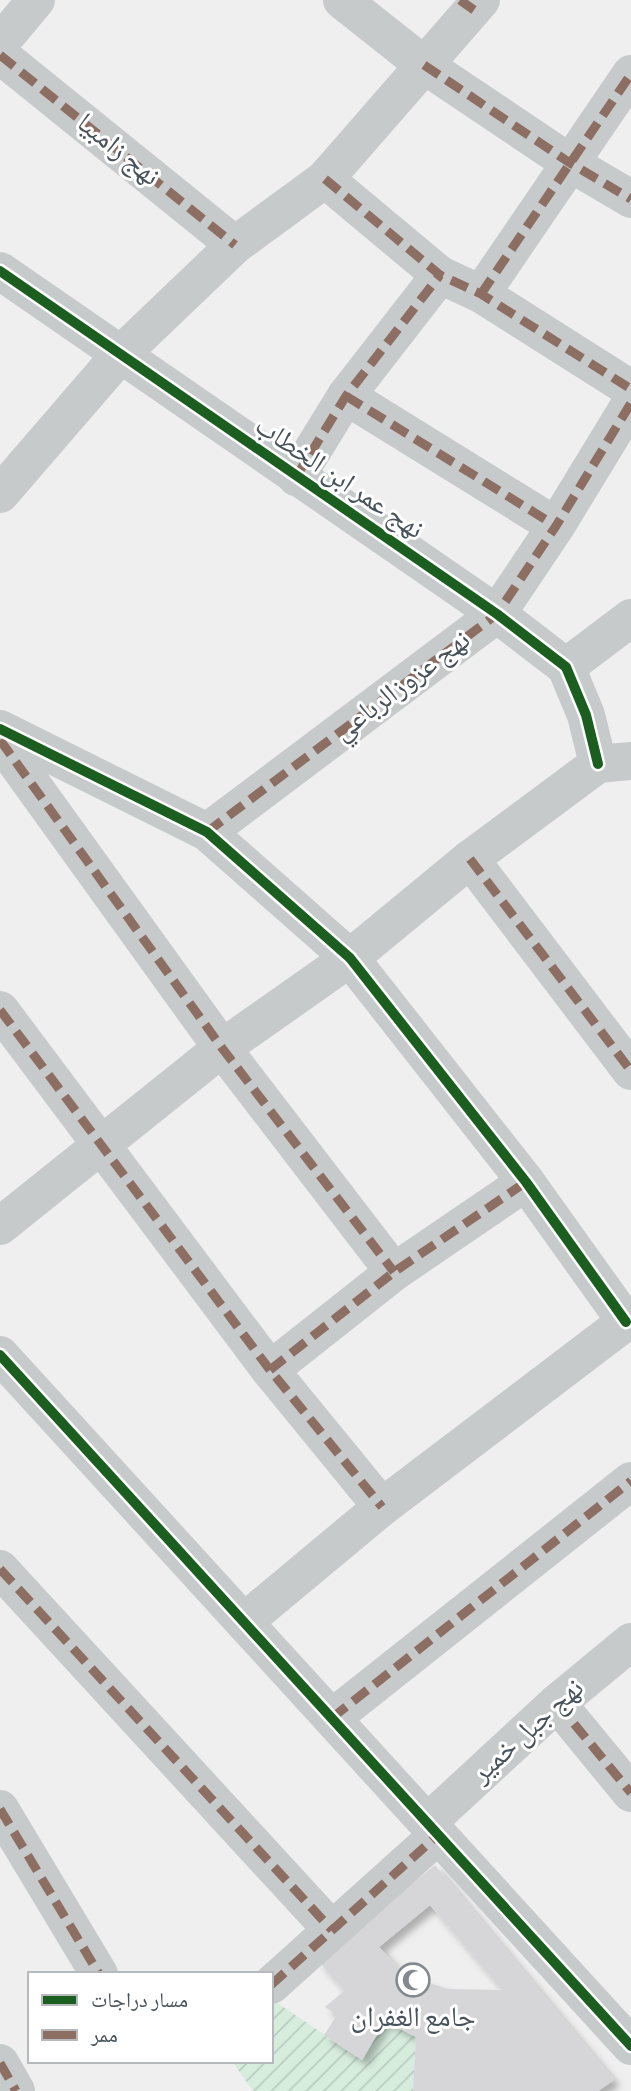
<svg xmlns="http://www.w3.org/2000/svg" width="631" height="2091" font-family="'Alegreya Sans','Noto Naskh Arabic',sans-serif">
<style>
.garden{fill:url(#garden-furrows)}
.building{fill:#d6d6d8;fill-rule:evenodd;filter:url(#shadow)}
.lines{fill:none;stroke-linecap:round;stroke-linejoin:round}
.minor{stroke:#c7cacb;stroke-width:38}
.quiet{stroke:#8d6e63;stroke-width:9;stroke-dasharray:18 9;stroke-linecap:butt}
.cycleway-casing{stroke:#fff;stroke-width:15}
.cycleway{stroke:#1b5e20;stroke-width:10}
.labels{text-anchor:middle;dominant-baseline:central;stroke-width:6;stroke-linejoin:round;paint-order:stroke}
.street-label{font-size:28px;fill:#48525a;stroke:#fff}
.poi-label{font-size:28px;fill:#48525a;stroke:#fff}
</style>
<defs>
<pattern id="garden-furrows" width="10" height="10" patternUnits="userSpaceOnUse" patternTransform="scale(1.75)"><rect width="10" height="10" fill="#d6ecdd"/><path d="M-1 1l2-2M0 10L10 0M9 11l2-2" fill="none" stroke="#b9ccc0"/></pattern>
<filter id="shadow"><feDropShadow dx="6" dy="6" stdDeviation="3.5" flood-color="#0004"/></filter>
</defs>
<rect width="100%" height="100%" fill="#f0efef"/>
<polygon class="garden" points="273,2000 362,2060 385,2021 416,2037 413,2091 253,2091 232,2061 271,2061"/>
<path class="building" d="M435,1865l179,215 -16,11h-185l3,-54 -31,-16 -23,39 -38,-25 13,-20 -12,-8 19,-16 -26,-31zM430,1905l72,85 -54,-1 -31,-10 -21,-13 -17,-19z"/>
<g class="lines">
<g class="minor">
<polyline points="342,0 424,65 570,163 631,199"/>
<polyline points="0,43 36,0"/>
<polyline points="0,55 235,245"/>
<polyline points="325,179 440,275 481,294 631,389"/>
<polyline points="0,271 497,614 566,667 586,715 598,764"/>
<polyline points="481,294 631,74"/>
<polyline points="346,396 556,526"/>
<polyline points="296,477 346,396 440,275"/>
<polyline points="0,494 120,355 235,245 325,179 481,0"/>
<polyline points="566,667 631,618"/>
<polyline points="0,729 207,832 350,958 526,1182 626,1322"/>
<polyline points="0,740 222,1048 394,1272"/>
<polyline points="207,832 497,614 556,526 631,403"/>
<polyline points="470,859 631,1071"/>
<polyline points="0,1010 270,1370 382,1507"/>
<polyline points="0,1226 222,1048 350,958 470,859 598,764 631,761"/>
<polyline points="0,1355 631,2046"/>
<polyline points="270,1370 394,1272 526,1182"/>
<polyline points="0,1569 332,1930"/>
<polyline points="244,1622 382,1507 631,1318"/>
<polyline points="557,1703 631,1793"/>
<polyline points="332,1718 631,1481"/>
<polyline points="0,1809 99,1974"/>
<polyline points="427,1823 557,1703 631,1642"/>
<polyline points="271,1985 438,1835"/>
<polyline points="0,2063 16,2091"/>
</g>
<g class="quiet">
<polyline points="460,0 474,10"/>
<polyline points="0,55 235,245"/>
<polyline points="424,65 570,163 631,199"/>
<polyline points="325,179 440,275 481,294 631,389"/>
<polyline points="481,294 631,74"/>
<polyline points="346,396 556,526"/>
<polyline points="296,477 346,396 440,275"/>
<polyline points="0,740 222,1048 394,1272"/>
<polyline points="207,832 497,614 556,526 631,403"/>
<polyline points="470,859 631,1071"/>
<polyline points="0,1010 270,1370 382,1507"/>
<polyline points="270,1370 394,1272 526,1182"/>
<polyline points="0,1569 332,1930"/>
<polyline points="557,1703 631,1793"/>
<polyline points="332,1718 631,1481"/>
<polyline points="0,1809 99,1974"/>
<polyline points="271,1985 438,1835"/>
<polyline points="0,2063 16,2091"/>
</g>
<defs>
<g id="cycleway">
<polyline points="0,271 497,614 566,667 586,715 598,764"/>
<polyline points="0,729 207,832 350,958 526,1182 626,1322"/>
<polyline points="0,1355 631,2046"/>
</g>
</defs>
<use href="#cycleway" class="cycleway-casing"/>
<use href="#cycleway" class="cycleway"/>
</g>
<defs>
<symbol id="mosque-ring" viewBox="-11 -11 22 22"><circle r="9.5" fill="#fff" stroke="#83898e" stroke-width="1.5"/><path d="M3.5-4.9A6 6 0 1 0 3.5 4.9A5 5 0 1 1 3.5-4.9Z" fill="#83898e"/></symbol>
</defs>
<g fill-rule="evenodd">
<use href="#mosque-ring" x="394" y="1961" width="38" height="38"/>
</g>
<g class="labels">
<g class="street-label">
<text transform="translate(118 150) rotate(39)">نهج زامبيا</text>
<text transform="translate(339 478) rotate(34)">نهج عمر ابن الخطاب</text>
<text transform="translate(402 686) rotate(-37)">نهج عزوزالرباعي</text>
<text transform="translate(528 1731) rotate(-42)">نهج جبل خمير</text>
</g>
<g class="poi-label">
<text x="413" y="2018">جامع الغفران</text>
</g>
</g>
<rect x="28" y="1972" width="245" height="91" fill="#ffffff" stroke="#b6babd" stroke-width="2"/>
<rect x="42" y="1995" width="35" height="10" fill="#1b5e20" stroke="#b6babd" stroke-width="2"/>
<text x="91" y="2007" font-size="21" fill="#48525a">مسار دراجات</text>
<rect x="42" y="2030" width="35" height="10" fill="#8d6e63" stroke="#b6babd" stroke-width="2"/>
<text x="91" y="2042" font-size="21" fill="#48525a">ممر</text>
</svg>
